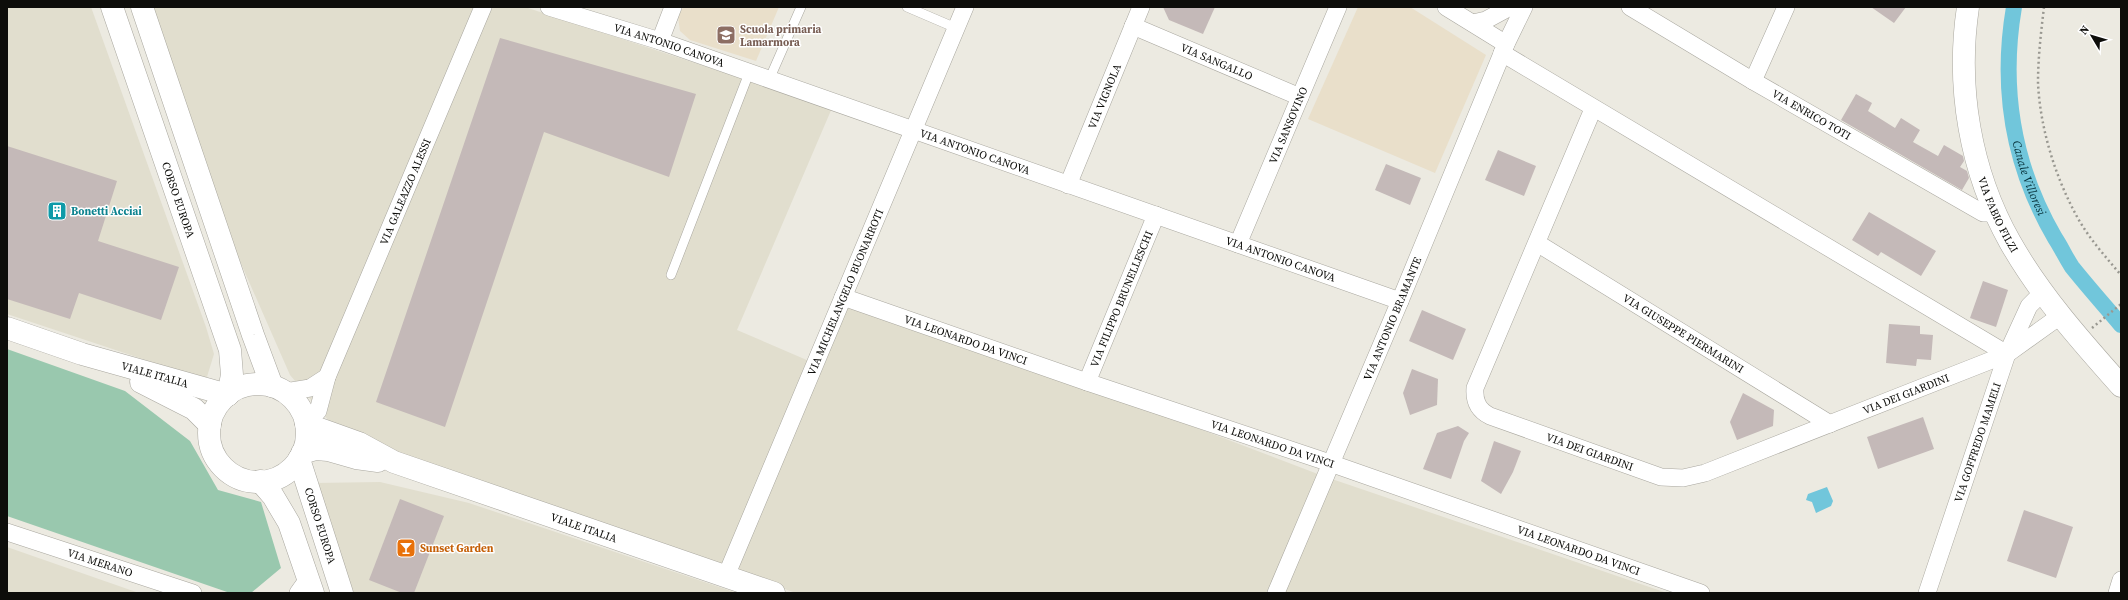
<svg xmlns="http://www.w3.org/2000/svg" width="2128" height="600" font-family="'Source Serif 4',serif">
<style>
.built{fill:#e1dece}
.education{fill:#e9dfca}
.green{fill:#99c8ae}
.water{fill:#71c6db}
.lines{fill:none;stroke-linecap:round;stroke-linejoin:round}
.canal{stroke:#71c6db;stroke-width:16}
.building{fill:#c4b9b8}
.service-casing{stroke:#a9a79f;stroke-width:10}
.minor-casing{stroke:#a9a79f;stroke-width:18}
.tertiary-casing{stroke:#a9a79f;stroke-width:23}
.secondary-casing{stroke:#a9a79f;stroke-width:23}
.path{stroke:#999891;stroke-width:2.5;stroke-dasharray:2 3;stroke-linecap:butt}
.service{stroke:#fff;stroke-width:9}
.minor{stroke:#fff;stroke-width:17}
.tertiary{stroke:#fff;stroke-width:22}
.secondary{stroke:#fff;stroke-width:22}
.labels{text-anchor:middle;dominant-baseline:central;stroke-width:3;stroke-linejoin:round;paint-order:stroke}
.education-label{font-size:11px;font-weight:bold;fill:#785e54;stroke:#fff;text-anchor:start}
.street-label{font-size:11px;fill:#0d0d0a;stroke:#fff}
.culture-label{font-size:11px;font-weight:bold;fill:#0d838f;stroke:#fff;text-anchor:start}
.food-label{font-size:11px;font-weight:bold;fill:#c56008;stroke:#fff;text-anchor:start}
.water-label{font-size:12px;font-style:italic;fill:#08333c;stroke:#fff}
</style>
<rect width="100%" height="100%" fill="#eceae1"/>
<g class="built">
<polygon points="7,7 91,7 206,327 214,354 206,380 7,314"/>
<polygon points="149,7 525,7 832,108 737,330 823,367 847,307 1084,385 1323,476 1667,593 796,593 340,434 290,375 210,193"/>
<polygon points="380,482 469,503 737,593 354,593 314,483"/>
<polygon points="7,547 139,593 7,593"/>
</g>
<g class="education">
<polygon points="683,7 779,7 756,61 690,40 680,31 678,17"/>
<polygon points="1358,7 1410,7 1486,55 1435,173 1308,119"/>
</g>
<polygon class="green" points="7,349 125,391 190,441 218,490 261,502 281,568 251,593 230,593 7,516"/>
<polygon class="water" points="1827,487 1833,501 1831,506 1816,513 1812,502 1806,500 1808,494"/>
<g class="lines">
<path class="canal" id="s1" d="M2014,7c-14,82 -1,159 41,231 6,9 11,20 17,29 16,20 33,39 49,58"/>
</g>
<g class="building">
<polygon points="1163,7 1215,7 1203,34 1169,20"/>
<polygon points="1871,7 1906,7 1894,23"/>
<polygon points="500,38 696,94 669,177 544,132 445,427 376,402"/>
<polygon points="1856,94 1872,103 1868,111 1895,128 1901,118 1920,130 1913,142 1938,156 1944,145 1963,156 1964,161 1960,167 1967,171 1969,178 1962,190 1841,120"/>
<polygon points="7,146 117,181 98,241 179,267 161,320 79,293 70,319 7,299"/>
<polygon points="1498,150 1536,166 1524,196 1485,180"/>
<polygon points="1386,164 1421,178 1410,205 1375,190"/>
<polygon points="1869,212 1936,251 1921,276 1881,252 1878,256 1852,240"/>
<polygon points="1983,281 2008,290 1996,327 1970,318"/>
<polygon points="1422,310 1466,329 1453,360 1409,341"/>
<polygon points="1889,324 1920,326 1920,334 1933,335 1931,360 1917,359 1916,366 1886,363"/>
<polygon points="1412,369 1438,379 1437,405 1410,415 1403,393"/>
<polygon points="1743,393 1774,410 1773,426 1737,440 1730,422"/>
<polygon points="1923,417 1934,449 1878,469 1867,437"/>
<polygon points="1458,426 1469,433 1464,441 1451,479 1423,469 1437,433"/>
<polygon points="1494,441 1521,451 1513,472 1501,494 1481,481"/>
<polygon points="400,499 444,516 414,593 402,593 369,580"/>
<polygon points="2024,510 2073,527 2056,578 2007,561"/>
</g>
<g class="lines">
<defs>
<g id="service">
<polyline points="907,7 956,28"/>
<polyline points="769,80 801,7"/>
<polyline points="671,275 749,73"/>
</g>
<g id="minor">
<path id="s2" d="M549,7l111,34 740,260"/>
<polyline points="1446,7 1506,44"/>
<path id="s3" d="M1630,7l123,74 230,132h13"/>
<polyline points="1473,23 1486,20 1510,7"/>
<path id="s4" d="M1133,26l167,71"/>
<polyline points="660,41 673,7"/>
<polyline points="1502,53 2007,354"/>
<polyline points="1753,81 1786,7"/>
<path id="s5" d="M1593,109l-118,279c-1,13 3,22 15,28l171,61 22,1 22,-5 302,-119 53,-38"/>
<path id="s6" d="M1068,185l73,-178"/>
<path id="s7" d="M1537,243l293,181"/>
<path id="s8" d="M1238,244l100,-237"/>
<path id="s9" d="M843,297l244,85 243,81 371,130"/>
<path id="s10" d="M1087,382l69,-167"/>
<polyline points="285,392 310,388 327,377"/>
<path id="s11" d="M306,424l12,-13 9,-34 156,-370"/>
<path id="s12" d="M7,532l186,61"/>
<path id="s13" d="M726,576l239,-569"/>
<polyline points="298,593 308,579"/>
<path id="s14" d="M1276,593l124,-292 106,-257 18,-37"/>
<path id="s15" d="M1927,593l80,-239 22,-48 14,-14"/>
<polyline points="2117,593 2121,580"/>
</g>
<g id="tertiary">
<path id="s16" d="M1968,7c-12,80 2,164 42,235 30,53 71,99 111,144"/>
<path id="s17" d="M7,328l75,26 146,41"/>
<polyline points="141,382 194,409 210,425"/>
<path id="s18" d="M306,424l53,19 35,19 380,131"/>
<polyline points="302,453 316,449 328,450 356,458 378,461"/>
</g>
<g id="secondary">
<path id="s19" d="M112,7l118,343 2,25 -4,20"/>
<polyline points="142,7 253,335 272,386"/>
<circle cx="258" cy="433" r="49"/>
<path id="s20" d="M299,459l43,134"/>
<polyline points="260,481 273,496 289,523 313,593"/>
</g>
</defs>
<use href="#service" class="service-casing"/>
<use href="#minor" class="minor-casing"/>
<use href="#tertiary" class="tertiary-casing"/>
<use href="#secondary" class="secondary-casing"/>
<g class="path">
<path d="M2044,7c-3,25 -6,51 -6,76 2,43 16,90 36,128 12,24 30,44 47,64"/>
<polyline points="2092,328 2121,304"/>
</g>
<use href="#service" class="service"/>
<use href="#minor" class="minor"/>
<use href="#tertiary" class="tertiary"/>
<use href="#secondary" class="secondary"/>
</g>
<defs>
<symbol id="school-square" viewBox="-11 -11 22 22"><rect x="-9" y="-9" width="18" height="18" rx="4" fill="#8d6e63" stroke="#fff"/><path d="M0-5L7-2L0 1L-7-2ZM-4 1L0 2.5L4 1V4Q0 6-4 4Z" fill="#fff"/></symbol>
<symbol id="building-square" viewBox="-11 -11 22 22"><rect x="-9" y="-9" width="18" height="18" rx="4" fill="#0f9aa8" stroke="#fff"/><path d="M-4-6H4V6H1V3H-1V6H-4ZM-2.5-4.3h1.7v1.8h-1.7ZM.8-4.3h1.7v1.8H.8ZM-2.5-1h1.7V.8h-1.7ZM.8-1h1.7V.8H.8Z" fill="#fff"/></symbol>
<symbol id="bar-square" viewBox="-11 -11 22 22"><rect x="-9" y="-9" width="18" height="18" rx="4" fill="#e8710a" stroke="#fff"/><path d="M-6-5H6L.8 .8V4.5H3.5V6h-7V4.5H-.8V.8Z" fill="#fff"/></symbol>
</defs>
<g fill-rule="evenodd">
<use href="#school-square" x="715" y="24" width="22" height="22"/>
<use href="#building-square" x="46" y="200" width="22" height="22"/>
<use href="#bar-square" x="395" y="537" width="22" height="22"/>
</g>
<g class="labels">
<g class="education-label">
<text x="740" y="29">Scuola primaria<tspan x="740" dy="13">Lamarmora</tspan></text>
</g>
<g class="street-label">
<text stroke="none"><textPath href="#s2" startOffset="126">VIA ANTONIO CANOVA</textPath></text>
<text stroke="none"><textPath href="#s4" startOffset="91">VIA SANGALLO</textPath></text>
<text stroke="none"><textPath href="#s6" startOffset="96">VIA VIGNOLA</textPath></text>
<text stroke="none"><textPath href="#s3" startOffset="211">VIA ENRICO TOTI</textPath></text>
<text stroke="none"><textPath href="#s8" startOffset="129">VIA SANSOVINO</textPath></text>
<text stroke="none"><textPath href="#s2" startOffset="450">VIA ANTONIO CANOVA</textPath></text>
<text stroke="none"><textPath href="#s11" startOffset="254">VIA GALEAZZO ALESSI</textPath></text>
<text stroke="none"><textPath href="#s19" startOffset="204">CORSO EUROPA</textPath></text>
<text stroke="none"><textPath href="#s16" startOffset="213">VIA FABIO FILZI</textPath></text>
<text stroke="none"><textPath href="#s2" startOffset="774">VIA ANTONIO CANOVA</textPath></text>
<text stroke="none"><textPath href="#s13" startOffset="308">VIA MICHELANGELO BUONARROTI</textPath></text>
<text stroke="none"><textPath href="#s10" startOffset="90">VIA FILIPPO BRUNELLESCHI</textPath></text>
<text stroke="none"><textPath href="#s14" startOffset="298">VIA ANTONIO BRAMANTE</textPath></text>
<text stroke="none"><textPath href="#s7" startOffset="172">VIA GIUSEPPE PIERMARINI</textPath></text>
<text stroke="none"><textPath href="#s9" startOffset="130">VIA LEONARDO DA VINCI</textPath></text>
<text stroke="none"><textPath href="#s17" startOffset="155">VIALE ITALIA</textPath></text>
<text stroke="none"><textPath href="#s5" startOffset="779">VIA DEI GIARDINI</textPath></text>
<text stroke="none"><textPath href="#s15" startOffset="159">VIA GOFFREDO MAMELI</textPath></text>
<text stroke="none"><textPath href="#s9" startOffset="454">VIA LEONARDO DA VINCI</textPath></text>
<text stroke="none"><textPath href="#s5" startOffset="443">VIA DEI GIARDINI</textPath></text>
<text stroke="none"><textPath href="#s20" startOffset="70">CORSO EUROPA</textPath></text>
<text stroke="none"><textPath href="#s18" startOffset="297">VIALE ITALIA</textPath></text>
<text stroke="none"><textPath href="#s9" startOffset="778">VIA LEONARDO DA VINCI</textPath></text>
<text stroke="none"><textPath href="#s12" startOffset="98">VIA MERANO</textPath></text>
</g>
<g class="culture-label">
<text x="71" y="211">Bonetti Acciai</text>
</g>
<g class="food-label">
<text x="420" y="548">Sunset Garden</text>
</g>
<g class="water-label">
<text stroke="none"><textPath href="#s1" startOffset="174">Canale Villoresi</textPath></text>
</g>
</g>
<rect width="2128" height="600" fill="none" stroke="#0d0d0a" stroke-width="16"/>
<g transform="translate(2092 36) rotate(308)" stroke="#ffffff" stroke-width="3" paint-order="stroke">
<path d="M0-3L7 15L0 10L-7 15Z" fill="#0d0d0a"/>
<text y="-6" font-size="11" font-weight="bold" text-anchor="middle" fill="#0d0d0a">N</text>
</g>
</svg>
